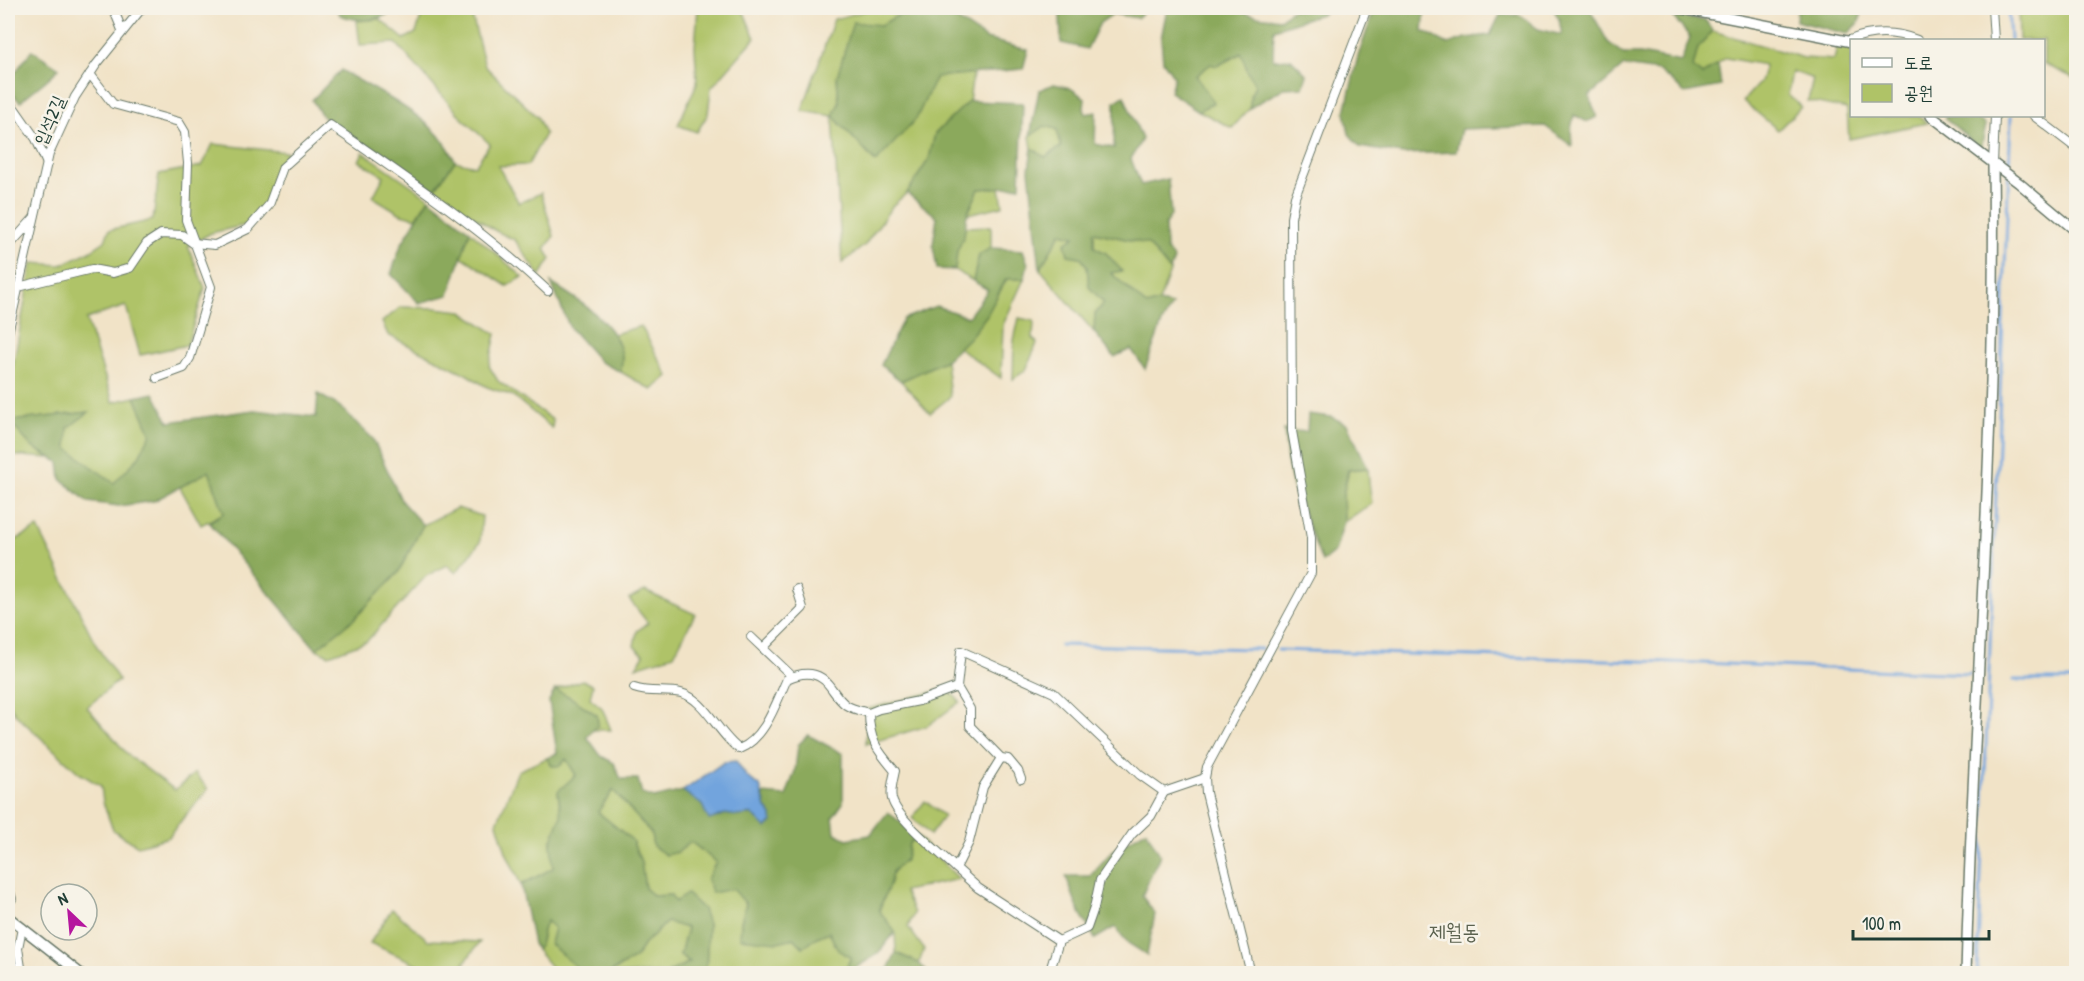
<svg xmlns="http://www.w3.org/2000/svg" width="2084" height="981" font-family="'Patrick Hand','Poor Story',sans-serif">
<style>
.green{fill:#afc367;stroke:#67804e;stroke-width:1.5}
.forest{fill:#8ba95c;stroke:#557348;stroke-width:1.5}
.water{fill:#72a4dd;stroke:#487088;stroke-width:1.5}
.lines{fill:none;stroke-linecap:round;stroke-linejoin:round}
.stream{stroke:#72a4dd;stroke-width:3}
.minor-casing{stroke:#687767;stroke-width:10}
.tertiary-casing{stroke:#687767;stroke-width:12}
.minor{stroke:#fff;stroke-width:8}
.tertiary{stroke:#fff;stroke-width:9}
.labels{text-anchor:middle;dominant-baseline:central;stroke-width:5;stroke-linejoin:round;paint-order:stroke}
.street-label{font-size:18px;fill:#1f3d34;stroke:#f7f3e8}
.quarter-label{font-size:21px;fill:#5b624f;stroke:#f7f3e8}
</style>
<rect width="100%" height="100%" fill="#f7f3e8"/>
<filter id="ink" filterUnits="userSpaceOnUse"><feTurbulence type="fractalNoise" baseFrequency=".0167" numOctaves="2"/><feDisplacementMap in="SourceGraphic" scale="12" xChannelSelector="R" yChannelSelector="G"/><feConvolveMatrix kernelMatrix="1 2 1 2 8 2 1 2 1" color-interpolation-filters="sRGB"/></filter>
<filter id="wash" filterUnits="userSpaceOnUse"><feTurbulence type="fractalNoise" baseFrequency=".008" numOctaves="4" result="noise"/><feDisplacementMap in="SourceGraphic" scale="24" xChannelSelector="R" yChannelSelector="G"/><feGaussianBlur stdDeviation="1.35" result="paint"/><feColorMatrix in="noise" values="0 0 0 0 0 0 0 0 0 0 0 0 0 0 0 0 0 1.4 0 .05"/><feComposite in="paint" operator="in"/></filter>
<g filter="url(#wash)">
<rect width="100%" height="100%" fill="#f1e3c7"/>
<g class="green">
<polygon points="424,8 470,8 485,66 538,118 545,134 528,165 498,166 519,203 541,193 554,236 545,249 551,259 540,276 515,240 496,231 434,190 455,161 475,166 490,144 462,118 396,43 360,45 357,21 380,19 404,39 416,33"/>
<polygon points="698,8 742,8 755,38 711,88 708,114 697,132 678,125 697,83 695,47"/>
<polygon points="875,8 910,8 881,25 837,77 839,103 833,116 875,162 916,119 936,76 952,75 974,68 969,101 935,134 929,159 907,193 893,205 865,245 842,263 833,116 802,111 834,19"/>
<polygon points="2018,8 2076,8 2076,79 2044,64 2044,40 2019,40"/>
<polygon points="1713,31 1804,58 1834,60 1838,44 1848,43 1851,47 1852,116 1919,116 1927,123 1849,139 1847,109 1808,101 1813,79 1792,71 1788,95 1801,107 1778,130 1743,101 1760,82 1765,65 1726,58 1702,75 1693,67 1698,48"/>
<polygon points="1242,53 1248,72 1255,85 1251,95 1250,108 1232,128 1199,111 1214,102 1195,76 1211,64 1217,66"/>
<polygon points="1045,126 1057,129 1061,147 1045,157 1032,148 1030,136"/>
<polygon points="213,144 287,152 273,177 265,206 246,225 211,233 188,246 205,288 187,345 140,355 126,306 86,319 113,402 135,397 151,434 138,458 114,484 108,482 67,448 67,428 88,412 10,421 32,447 50,458 8,455 8,393 32,263 61,265 90,251 105,241 109,230 153,220 159,174 202,166"/>
<polygon points="363,152 429,198 416,218 401,214 373,197 384,176 359,161"/>
<polygon points="1000,187 1003,206 968,214 979,189"/>
<polygon points="991,226 991,248 979,255 973,281 955,270 957,251 964,236 965,227"/>
<polygon points="470,231 523,277 507,286 461,256"/>
<polygon points="1094,232 1148,244 1170,271 1159,302 1147,306 1110,272 1121,271 1106,253 1094,247"/>
<polygon points="1061,233 1076,236 1068,254 1080,257 1087,266 1089,287 1104,303 1095,314 1094,332 1040,269"/>
<path d="M1007,279h17l-21,46 -2,53 -43,-31c22,-18 35,-43 49,-68z"/>
<polygon points="401,307 435,308 461,311 496,334 489,366 498,381 553,420 552,428 513,396 487,387 466,374 388,335 382,322"/>
<polygon points="1019,318 1034,321 1033,338 1037,343 1026,370 1013,379 1014,340"/>
<polygon points="641,326 668,376 652,390 621,372 622,356 614,334"/>
<polygon points="946,360 950,397 930,413 901,381"/>
<polygon points="1368,468 1369,483 1372,503 1344,522 1343,495 1349,470"/>
<polygon points="209,471 224,513 201,525 180,487"/>
<polygon points="457,508 482,516 480,542 456,573 447,565 426,576 367,641 329,655 316,649 354,619 398,573 423,525"/>
<path d="M38,528l58,117 23,35 -32,27 41,48 47,35 20,-17 13,16c-13,17 -28,31 -39,48l-31,9 -25,-16 -10,-28 -2,-16 -22,-13 -63,-58 -8,-13v-158z"/>
<polygon points="645,591 695,614 674,655 636,667 644,655 634,646 637,631 648,623 629,599"/>
<path d="M582,680l11,5 -3,13 12,10 9,22h-18l5,-5 -1,-10c-14,-8 -26,-20 -42,-25z"/>
<polygon points="947,688 960,702 927,726 866,744 867,709"/>
<polygon points="547,758 552,766 566,758 576,775 558,792 561,816 551,843 554,868 521,885 506,852 497,823 518,771"/>
<path d="M613,790l38,43 2,13 13,9 12,-3 13,-10 25,20 30,42 -5,18c20,18 26,23 53,16l9,9 14,-10 12,-5 9,18 13,7 -7,16h-138l2,-49 -33,-22 -4,-7 -17,1 -9,-8 -4,-26 -9,-22 -35,-28z"/>
<polygon points="925,801 944,816 930,835 912,818"/>
<polygon points="918,837 959,879 904,891 914,913 908,927 924,949 919,963 896,953 895,932 879,911 890,883 892,872 906,859 909,843"/>
<polygon points="392,909 428,940 480,942 464,963 469,973 414,973 419,965 370,943"/>
<path d="M546,921l8,7 -4,16 35,29h-29l-19,-23c7,-9 4,-19 9,-29z"/>
<polygon points="667,922 687,928 680,955 690,962 667,973 609,974 635,958 644,944"/>
</g>
<g class="forest">
<path d="M337,8h50l5,4c-18,10 -33,10 -52,3z"/>
<polygon points="911,8 933,17 953,17 986,39 1028,50 1023,69 936,77 916,119 876,162 833,116 839,103 837,77 853,22 881,25"/>
<polygon points="1062,8 1148,8 1137,18 1113,14 1100,23 1087,49 1061,43 1060,15"/>
<polygon points="1167,8 1228,8 1257,16 1280,19 1293,9 1324,8 1324,13 1274,29 1273,60 1291,59 1307,75 1303,87 1284,88 1250,108 1251,95 1255,85 1248,72 1241,53 1217,66 1211,64 1195,76 1214,102 1199,111 1170,92 1174,77 1163,61 1161,39"/>
<polygon points="1375,8 1425,8 1423,31 1448,44 1466,38 1490,35 1500,15 1520,15 1538,29 1562,35 1559,19 1553,8 1589,8 1608,42 1623,54 1640,54 1681,62 1690,37 1673,17 1705,20 1713,31 1698,48 1693,67 1702,75 1718,64 1721,86 1685,93 1659,71 1624,66 1589,96 1597,117 1587,122 1574,115 1571,129 1572,146 1545,126 1461,129 1456,152 1403,154 1360,147 1349,134 1345,112 1358,56"/>
<polygon points="1792,8 1864,8 1858,24 1847,34 1796,21 1797,10"/>
<path d="M32,50l27,18c-10,12 -26,22 -39,34l-12,-13v-7z"/>
<path d="M341,70c39,24 97,48 114,91l-21,29 -111,-73 -11,-17z"/>
<polygon points="1054,84 1070,88 1085,98 1084,109 1086,114 1096,112 1095,144 1114,148 1115,102 1124,96 1142,139 1131,159 1141,185 1168,179 1171,215 1165,225 1166,249 1174,259 1170,271 1148,244 1094,232 1094,247 1106,253 1122,271 1111,273 1147,306 1159,302 1172,305 1162,323 1145,369 1131,349 1114,357 1094,332 1095,314 1104,303 1089,287 1087,266 1080,257 1068,255 1065,243 1075,236 1061,233 1040,269 1029,170 1032,148 1045,157 1061,147 1057,129 1045,126 1030,136 1039,90"/>
<polygon points="969,101 1023,103 1020,186 979,189 967,214 964,236 957,251 955,270 937,269 933,245 937,217 907,193 929,159 935,134"/>
<polygon points="1945,116 1977,116 1980,121 1986,125 1981,149 1945,118"/>
<polygon points="429,198 470,231 449,295 419,303 391,274 401,245"/>
<polygon points="991,248 1023,250 1028,264 1024,279 1006,279 987,315 970,337 946,360 901,381 881,365 903,319 936,306 968,317 988,290 973,281 979,255"/>
<path d="M551,283c25,15 68,42 71,74 0,5 -1,10 -1,15l-21,-10 -30,-34z"/>
<polygon points="154,393 169,422 254,410 316,417 318,394 339,406 373,439 402,502 423,525 398,573 354,619 316,649 209,522 224,513 209,471 154,501 119,506 88,502 61,479 59,462 32,447 9,421 89,412 68,428 67,448 114,483 138,458 151,434 135,397"/>
<polygon points="1308,414 1331,417 1347,424 1368,468 1348,470 1343,495 1344,522 1335,552 1322,562 1293,487 1287,461 1284,430 1307,432"/>
<path d="M555,690c16,5 28,17 42,25l1,10 -11,12 14,19 13,7 7,16h17l4,15 12,4 29,-7 12,7 20,20 10,-4 47,2 -6,-8 -3,-14 23,2 9,-25 3,-26 10,-10 35,19v49l-10,14 2,16 12,6 23,-4 18,-23 30,25 -9,6 -3,16 -14,13 -2,11 -11,27 16,22 -17,22 -31,19h-3l7,-16 -13,-7 -9,-18 -12,5 -14,10 -9,-9 -16,4 -38,-4 1,-16 5,-18 -13,-15 -21,4 -5,-14 9,-17 -25,-20 -13,10 -12,3 -13,-9 -2,-13 -38,-43 -15,22 34,28 9,22 4,26 9,8 17,-1 4,7 12,-8 16,15 5,15 -2,49h-39l23,-11 -10,-7 7,-27 -20,-6 -23,22 -9,14 -26,15h-26l-33,-29 4,-16 -7,-7c-7,10 -3,20 -10,29l-4,-6 -12,-59 32,-17 -2,-25 10,-27 -3,-25 18,-16 -10,-16 -6,7h-8l-5,-8 10,-5 -8,-52z"/>
<polygon points="1146,830 1160,855 1142,896 1155,914 1147,955 1128,943 1115,927 1095,939 1078,909 1066,876 1090,876 1113,850"/>
<polygon points="896,953 919,963 928,973 886,973"/>
</g>
<polygon class="water" points="736,761 747,777 760,786 766,808 772,816 772,822 766,828 752,814 738,816 725,814 709,820 702,805 683,791 724,762"/>
<g class="lines">
<g class="stream">
<polyline points="2008,8 2010,40"/>
<polyline points="1060,645 1261,649"/>
<polyline points="1278,650 1702,663 1970,674"/>
<polyline points="2013,680 2076,680"/>
<polyline points="1977,974 2011,116"/>
</g>
</g>
</g>
<g filter="url(#ink)">
<g class="lines">
<defs>
<g id="minor">
<polyline points="113,8 122,30"/>
<polyline points="1992,8 1994,40"/>
<path d="M1850,40c21,-9 45,-9 67,0"/>
<polyline points="90,74 113,104 179,122 185,132 188,163 186,220 211,287 190,358 184,368 157,378"/>
<polyline points="8,99 36,139 47,164"/>
<polyline points="2034,116 2076,148"/>
<polyline points="1993,164 1995,116"/>
<polyline points="8,247 33,219"/>
<path d="M18,287l74,-18 21,4 17,-5 17,-25 14,-9 21,1 11,8 22,2 33,-16 21,-24 14,-38 47,-42c75,52 151,103 218,166"/>
<polyline points="8,333 49,154 75,97 96,65 142,8"/>
<polyline points="751,637 792,676"/>
<polyline points="763,648 803,608 797,589"/>
<path d="M634,688c16,6 32,1 47,5 24,6 37,41 58,56 26,-10 37,-46 48,-70 8,-4 15,-6 24,-5 19,3 21,21 35,31 6,4 16,6 23,8l10,-4 40,-8 38,-14"/>
<path d="M869,713c0,28 9,38 26,58 -2,9 -5,19 -3,28 5,20 48,54 64,69"/>
<polyline points="1001,758 983,787 969,842 956,868 978,888 1059,941"/>
<polyline points="1021,779 1018,771 1008,759 1001,758 970,726 970,709 957,687 961,651 1054,693 1140,775 1164,792 1205,778"/>
<polyline points="8,885 12,899 8,904"/>
<polyline points="22,928 18,948 22,974"/>
<polyline points="1049,974 1059,941 1087,928 1094,908 1100,880 1132,834 1151,816 1164,792"/>
<polyline points="1251,974 1206,793 1205,778 1207,767 1311,573 1311,538 1292,431 1291,218 1295,197 1367,8"/>
</g>
<g id="tertiary">
<polyline points="1678,8 1852,42"/>
<polyline points="1931,116 2019,183 2076,231"/>
<polyline points="8,917 81,974"/>
<path d="M1966,974c7,-270 31,-540 27,-810"/>
</g>
</defs>
<use href="#minor" class="minor-casing"/>
<use href="#tertiary" class="tertiary-casing"/>
<use href="#minor" class="minor"/>
<use href="#tertiary" class="tertiary"/>
</g>
</g>
<g class="labels">
<g class="street-label">
<text transform="translate(49 120) rotate(-66)">입석2길</text>
</g>
<g class="quarter-label">
<text x="1454" y="931">제월동</text>
</g>
</g>
<rect width="2084" height="981" fill="none" stroke="#f7f3e8" stroke-width="30"/>
<rect x="1850" y="39" width="195" height="78" fill="#f7f3e8" stroke="#a1aaa0" stroke-width="1.5"/>
<rect x="1862" y="58" width="30" height="9" fill="#ffffff" stroke="#a1aaa0" stroke-width="1.5"/>
<text x="1904" y="69" font-size="18" fill="#1f3d34">도로</text>
<rect x="1862" y="84" width="30" height="18" fill="#afc367" stroke="#a1aaa0" stroke-width="1.5"/>
<text x="1904" y="99" font-size="18" fill="#1f3d34">공원</text>
<g transform="translate(69 912) rotate(334)"><circle r="28" fill="#f7f3e8" stroke="#a1aaa0" stroke-width="1.5"/>
<path d="M0-4.5L10 22L0 15L-10 22Z" fill="#b5179e"/>
<text y="-9" font-size="16" font-weight="bold" text-anchor="middle" fill="#1f3d34">N</text>
</g>
<path d="M1853 930v9h136v-9" fill="none" stroke="#1f3d34" stroke-width="3"/>
<text x="1862" y="930" font-size="18" fill="#1f3d34" stroke="#f7f3e8" stroke-width="4.5" paint-order="stroke">100 m</text>
</svg>
